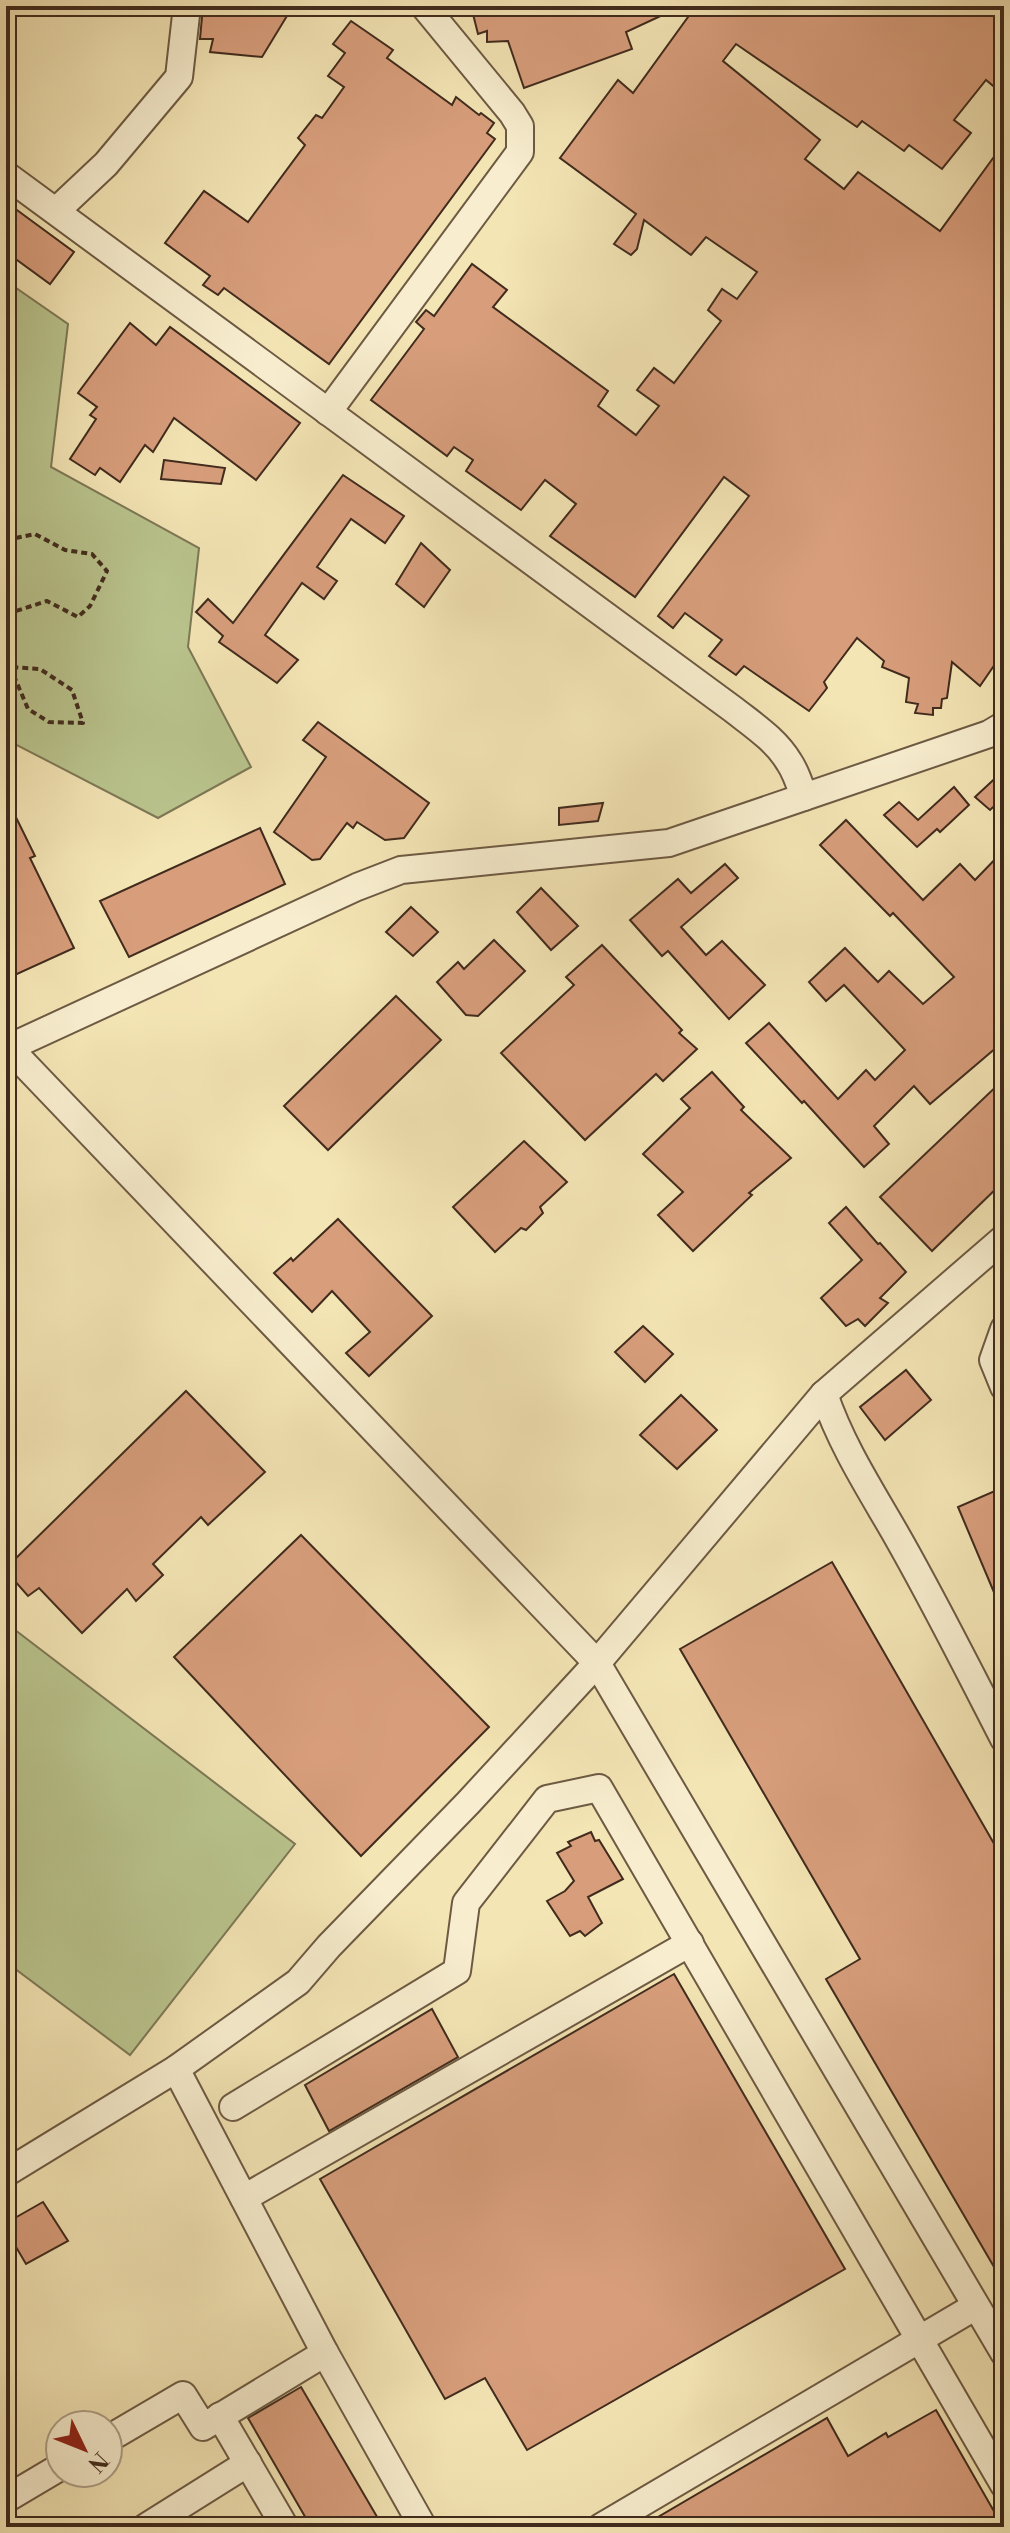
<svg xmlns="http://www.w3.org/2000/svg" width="1010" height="2533" font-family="'Libre Bodoni',serif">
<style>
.green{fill:#bac58e;stroke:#7d7856;stroke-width:2}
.building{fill:#d89e7c;stroke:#402b1d;stroke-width:2}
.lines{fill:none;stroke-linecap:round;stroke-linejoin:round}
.minor-casing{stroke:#6d5a43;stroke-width:30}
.path{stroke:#402b1d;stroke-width:4;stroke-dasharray:6 4;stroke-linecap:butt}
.minor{stroke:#f8eecf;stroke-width:26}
</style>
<rect width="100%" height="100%" fill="#f4e5b5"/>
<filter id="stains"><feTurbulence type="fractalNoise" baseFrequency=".0025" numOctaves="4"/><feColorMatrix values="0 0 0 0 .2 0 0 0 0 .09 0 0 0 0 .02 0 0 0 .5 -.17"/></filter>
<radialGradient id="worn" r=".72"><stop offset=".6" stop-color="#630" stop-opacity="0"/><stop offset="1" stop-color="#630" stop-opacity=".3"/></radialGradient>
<g class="green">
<polygon points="6,281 68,324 51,467 199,548 188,647 251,767 158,818 13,743 6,746"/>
<polygon points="6,1623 295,1844 130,2055 6,1962"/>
</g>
<g class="building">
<polygon points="203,6 293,6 262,57 210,52 213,39 200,39"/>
<polygon points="471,6 682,6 626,32 632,49 524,88 508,41 487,42 487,31 478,34"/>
<polygon points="696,6 1004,6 1004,95 986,80 954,120 971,133 942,169 909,145 904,151 862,121 857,127 736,44 723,61 820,140 805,159 844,189 858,172 940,231 1004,143 1004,651 980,686 952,662 947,698 942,699 941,708 933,708 933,715 915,713 918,704 906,702 909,678 882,667 884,661 857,638 824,682 827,688 809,711 744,666 736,675 709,656 722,640 685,613 673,628 658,616 749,496 724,477 635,597 550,536 576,504 545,480 521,510 466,471 473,460 454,447 447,456 371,400 424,329 416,322 426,310 434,316 472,264 507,290 493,307 608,391 598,406 636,435 659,406 637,390 654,368 674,383 721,321 708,310 722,289 737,299 757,272 706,237 691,255 644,220 637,249 631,255 614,244 636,214 560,158 618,80 633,93"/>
<polygon points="351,21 393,50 387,58 452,105 456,97 479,115 481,113 494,123 487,133 495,139 329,364 224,288 218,295 203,285 210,276 165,243 204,191 248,222 305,145 298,138 316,115 322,118 344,87 328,76 345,53 333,44"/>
<polygon points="6,202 74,252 50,284 6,252"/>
<polygon points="130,323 156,345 170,327 300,423 256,480 174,418 153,452 145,445 120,482 100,468 95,475 70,459 96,419 90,415 97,407 78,393"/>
<polygon points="164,460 225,468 221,484 161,479"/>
<polygon points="343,475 404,516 385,543 351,519 317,567 337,581 324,599 302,583 265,635 298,660 277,683 219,642 223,636 196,612 208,599 233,623"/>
<polygon points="421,543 450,570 424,607 396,584"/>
<polygon points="318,722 429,803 404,838 385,840 357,822 353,828 347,823 320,859 312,860 274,832 326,757 303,740"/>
<polygon points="1004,770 1004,797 990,810 975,797"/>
<polygon points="954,787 969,805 940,832 937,829 917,847 884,815 899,802 918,820"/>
<polygon points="6,797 35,856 30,858 74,948 6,979"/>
<polygon points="603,803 598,821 559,825 559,808"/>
<polygon points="846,820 923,900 960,864 975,880 1004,850 1004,1041 930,1104 914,1086 874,1126 889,1144 864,1167 804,1101 802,1103 746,1043 769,1023 838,1099 866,1070 875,1080 905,1050 844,985 826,1001 809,982 845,948 878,982 889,971 923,1004 954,977 893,913 890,916 820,845"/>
<polygon points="260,828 285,884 129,957 100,901"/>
<polygon points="725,864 738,878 681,927 706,955 722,941 765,985 729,1019 668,951 662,956 630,920 678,879 691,893"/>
<polygon points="541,888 578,926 551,950 517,912"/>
<polygon points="411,907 438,932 413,956 386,932"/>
<polygon points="494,940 525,971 478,1016 466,1015 437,982 458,962 464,969"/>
<polygon points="602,945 682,1030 679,1033 697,1049 663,1081 656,1074 585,1140 501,1053 574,985 566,977"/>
<polygon points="396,996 441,1040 328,1150 284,1106"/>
<polygon points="712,1072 744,1107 741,1110 791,1158 749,1193 752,1195 693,1251 658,1215 683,1192 643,1154 690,1108 681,1099"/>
<polygon points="1004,1079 1004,1181 932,1251 880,1197"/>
<polygon points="524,1141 567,1182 540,1207 543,1213 526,1230 521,1228 495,1252 453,1207"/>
<polygon points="846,1207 878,1244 880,1243 906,1272 880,1298 888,1303 865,1326 858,1319 846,1326 821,1298 862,1260 829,1223"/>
<polygon points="338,1219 432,1316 369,1376 346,1353 370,1332 332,1291 312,1312 274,1273 291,1258 293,1261"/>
<polygon points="643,1326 673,1354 645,1382 615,1352"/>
<polygon points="906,1370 931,1400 885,1440 860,1407"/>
<polygon points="186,1391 265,1472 208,1525 201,1517 153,1564 163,1575 136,1601 127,1589 82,1633 39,1588 28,1596 6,1571 6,1568"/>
<polygon points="681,1395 717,1430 677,1469 640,1435"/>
<polygon points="1004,1487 1004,1616 958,1507"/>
<polygon points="301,1535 489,1727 361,1856 174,1657"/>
<polygon points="832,1562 1004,1861 1004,2284 826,1979 860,1959 680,1649"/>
<polygon points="591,1832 595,1841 599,1840 623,1879 588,1897 602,1923 585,1936 580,1931 570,1936 547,1901 565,1891 574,1881 557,1853 571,1846 568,1842"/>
<polygon points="674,1974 845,2269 527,2450 485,2378 445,2399 320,2179"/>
<polygon points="432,2009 458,2057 329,2131 305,2085"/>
<polygon points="43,2202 68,2241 26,2264 6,2230 6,2223"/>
<polygon points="301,2387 383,2527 311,2527 248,2418"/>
<polygon points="936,2410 1003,2527 641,2527 827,2418 848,2456 886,2433 888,2437"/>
</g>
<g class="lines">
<defs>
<g id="minor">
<path d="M6,175l728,535c19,15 42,30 55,52 7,10 11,23 15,35"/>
<polyline points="56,211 106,164 179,77 187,6"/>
<polyline points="328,412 520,152 520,126 512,113 424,6"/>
<polyline points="9,1048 597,1663 1004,2353"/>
<polyline points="6,1049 357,887 401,870 669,843 989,734 1004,725"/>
<polyline points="1004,1329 993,1360 1004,1387"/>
<path d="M824,1394c17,50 44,92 70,137 39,68 74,138 110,208"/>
<polyline points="176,2069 325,2353 423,2527"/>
<polyline points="233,2107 457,1971 466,1903 547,1799 599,1788 1004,2485"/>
<polyline points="6,2173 176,2069 298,1982 329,1946 468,1803 597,1663 824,1394 1004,1238"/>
<polyline points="244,2198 690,1943"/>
<polyline points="220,2416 285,2527"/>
<polyline points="108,2439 183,2395 203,2427 325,2353"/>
<polyline points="6,2499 60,2467"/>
<polyline points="146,2527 248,2463"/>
<polyline points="601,2527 976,2306"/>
</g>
</defs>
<use href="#minor" class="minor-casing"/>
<g class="path">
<polyline points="6,540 35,534 65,550 92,554 107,571 90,606 78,617 47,601 16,611 6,621"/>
<polyline points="6,657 28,709 49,722 83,723 72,690 40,669 10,667"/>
</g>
<use href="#minor" class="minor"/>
</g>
<rect width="1010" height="2533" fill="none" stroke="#f4e5b5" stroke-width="32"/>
<rect x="8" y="8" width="994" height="2517" fill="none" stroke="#402b1d" stroke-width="4"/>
<rect x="16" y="16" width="978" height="2501" fill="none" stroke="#402b1d" stroke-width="2"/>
<g transform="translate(84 2449) rotate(133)"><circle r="38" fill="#f8eecf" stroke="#aea088" stroke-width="2"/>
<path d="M0-6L14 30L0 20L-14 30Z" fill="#8f2418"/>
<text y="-12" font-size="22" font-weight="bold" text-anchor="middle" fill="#402b1d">N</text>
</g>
<rect width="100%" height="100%" filter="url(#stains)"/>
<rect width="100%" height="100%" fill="url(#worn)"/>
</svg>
